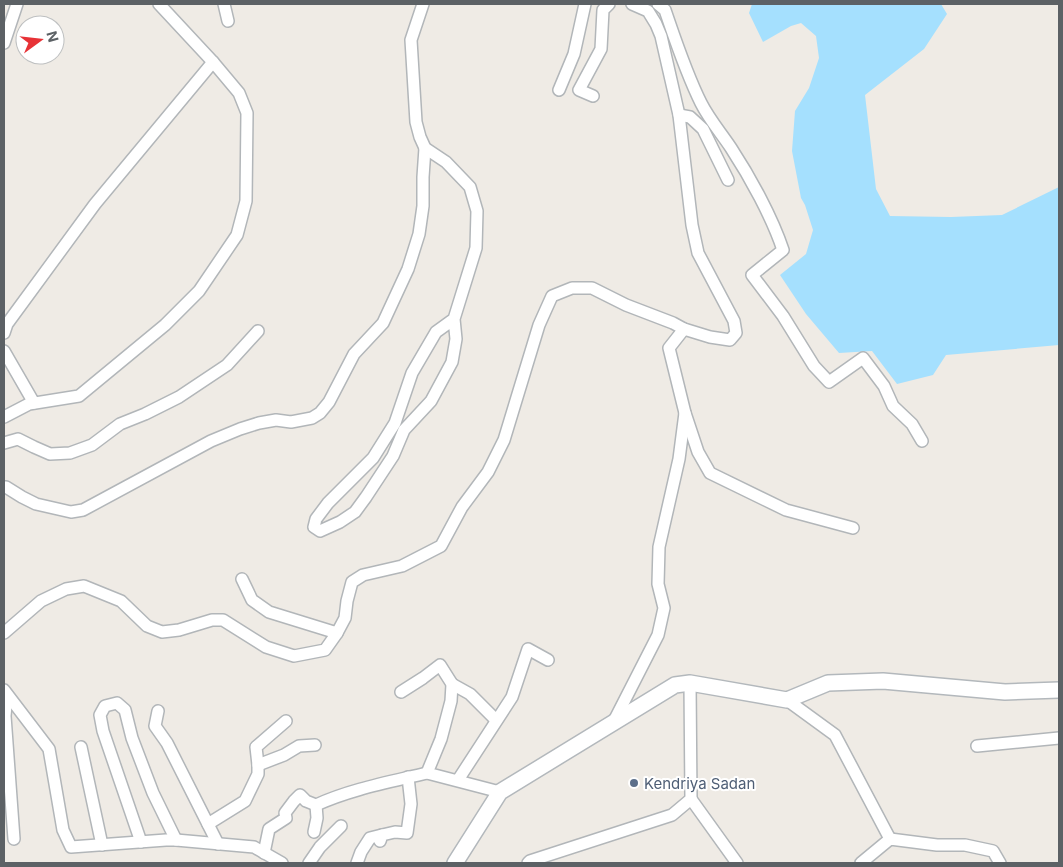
<svg xmlns="http://www.w3.org/2000/svg" width="1063" height="867" font-family="Inter,sans-serif">
<style>
.water{fill:#a5e0fe}
.lines{fill:none;stroke-linecap:round;stroke-linejoin:round}
.street-casing{stroke:#b2b6b9;stroke-width:14}
.secondary-casing{stroke:#b3b8bc;stroke-width:18}
.street{stroke:#fff;stroke-width:11}
.secondary{stroke:#fff;stroke-width:15}
.service-dot{fill:#5c6f8a;stroke:#fff;stroke-width:2}
.labels{text-anchor:middle;dominant-baseline:central;stroke-width:4;stroke-linejoin:round;paint-order:stroke}
.service-label{font-size:15px;fill:#4e5e75;stroke:#fff;text-anchor:start}
</style>
<rect width="100%" height="100%" fill="#efebe5"/>
<polygon class="water" points="752,4 941,4 947,14 924,49 865,95 876,189 890,216 951,217 1002,215 1059,187 1059,345 946,355 933,375 897,384 872,351 839,353 806,314 780,275 806,254 813,230 805,205 801,198 792,151 795,111 809,88 819,58 816,36 801,23 791,26 763,42 749,13"/>
<g class="lines">
<defs>
<g id="street">
<polyline points="224,4 228,21"/>
<polyline points="423,4 411,40 416,122 420,137 425,148 446,162 470,187 477,211 476,248 454,319 456,339 452,362 431,401 404,430 393,456 366,497 355,512 340,522 320,531 314,527 316,519 328,503 373,458 395,423 412,373 436,332 454,319"/>
<path d="M658,4l7,6c11,32 21,63 36,93 8,16 20,30 30,45 19,29 41,69 52,102l-31,25 31,41 31,50 15,16 34,-24 21,28 9,20 19,18 10,17"/>
<polyline points="4,43 17,4"/>
<polyline points="559,90 574,54 585,4"/>
<polyline points="593,96 579,90 601,49 603,10 609,4"/>
<polyline points="679,115 690,117 703,129 728,180"/>
<polyline points="684,329 669,348 685,413 698,452 710,473 786,510 853,528"/>
<polyline points="4,333 7,324 95,204 213,62"/>
<polyline points="4,351 34,403"/>
<polyline points="4,417 29,404 79,396 165,325 199,291 237,235 246,201 247,113 239,93 213,62 159,4"/>
<polyline points="4,443 18,439 34,447 50,454 70,453 92,445 120,424 145,414 179,397 227,365 258,331"/>
<polyline points="4,487 6,487 22,497 36,504 71,512 83,510 211,441 240,429 259,423 276,420 291,422 312,418 320,413 329,402 354,354 383,323 408,269 419,234 423,206 423,177 425,148"/>
<polyline points="242,579 252,600 269,612 337,633"/>
<polyline points="4,633 41,601 66,589 84,586 121,601 147,626 162,632 179,630 212,620 223,620 266,647 294,656 325,650 337,633 345,618 347,601 352,582 363,575 402,566 441,546 462,507 488,472 504,440 539,325 552,296 572,288 592,288 626,305 673,323 684,329 710,337 730,340 736,333 734,321 698,253 692,225 679,115 661,36 656,24 648,11 632,4"/>
<polyline points="452,684 470,694 496,720"/>
<polyline points="4,690 49,749 63,830 71,847 166,840 176,840 254,847 282,863"/>
<polyline points="401,692 423,678 440,665 452,684 451,701 441,739 427,773 500,792"/>
<polyline points="7,695 5,716 14,839"/>
<polyline points="787,700 835,735 890,839"/>
<polyline points="158,711 155,726 167,743 218,844"/>
<polyline points="613,723 658,635 664,608 658,584 659,547 679,459 685,413"/>
<polyline points="977,746 1059,738"/>
<polyline points="81,747 102,845"/>
<polyline points="258,765 284,755 299,746 315,745"/>
<polyline points="458,780 512,697 528,649 548,660"/>
<polyline points="691,799 737,863"/>
<polyline points="208,824 245,801 258,774 258,765 256,747 286,721"/>
<polyline points="314,832 317,818 316,805"/>
<polyline points="380,841 382,835 395,832 407,833 411,804 408,777"/>
<polyline points="141,842 103,731 100,715 105,706 117,703 125,710 132,738 153,793 176,840"/>
<path d="M264,853l5,-24 17,-11 -1,-5 9,-12 6,-6 6,6 10,4c35,-16 74,-23 111,-32"/>
<polyline points="309,863 320,847 341,826"/>
<polyline points="357,863 361,852 370,838 382,835"/>
<polyline points="528,863 530,861 672,815 691,799 690,683"/>
<polyline points="861,863 890,839 937,845 965,845 993,851 1000,863"/>
</g>
<polyline id="secondary" points="455,863 500,792 675,685 690,683 787,700 828,683 883,681 1005,692 1059,690"/>
</defs>
<use href="#street" class="street-casing"/>
<use href="#secondary" class="secondary-casing"/>
<use href="#street" class="street"/>
<use href="#secondary" class="secondary"/>
</g>
<circle class="service-dot" cx="634" cy="783" r="5"/>
<g class="labels">
<g class="service-label">
<text x="644" y="783">Kendriya Sadan</text>
</g>
</g>
<rect width="1063" height="867" fill="none" stroke="#5c6165" stroke-width="10"/>
<g transform="translate(40 40) rotate(75)"><circle r="24" fill="#ffffff" stroke="#bec0c1"/>
<path d="M0-4L9 19L0 12L-9 19Z" fill="#e73236"/>
<text y="-8" font-size="14" font-weight="bold" text-anchor="middle" fill="#5c6165">N</text>
</g>
</svg>
